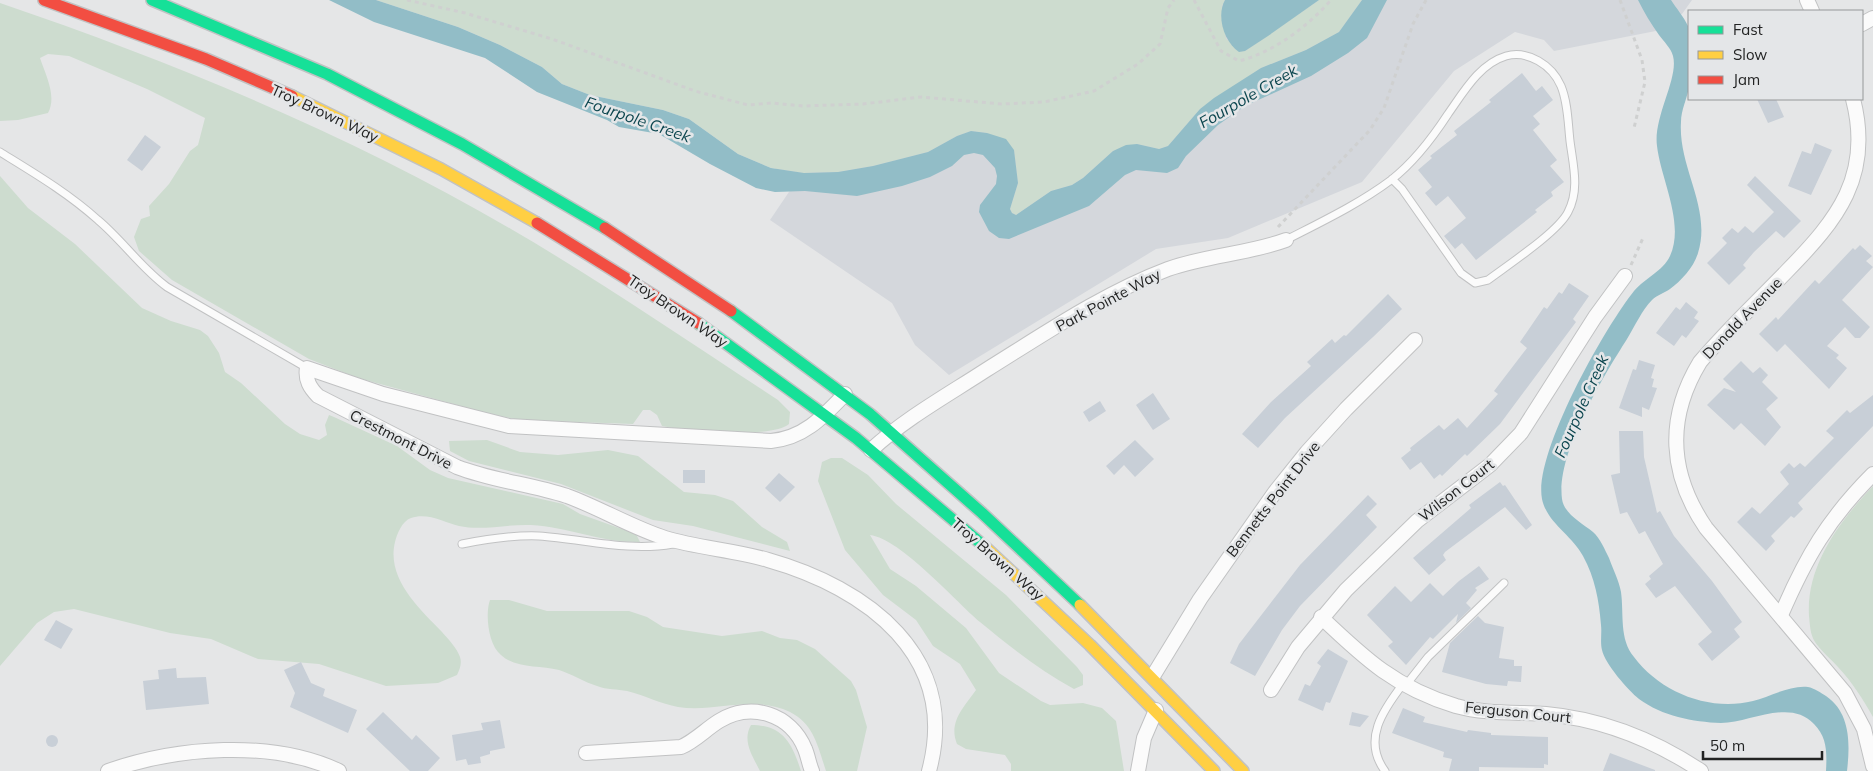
<svg xmlns="http://www.w3.org/2000/svg" width="1873" height="771" font-family="Mulish,sans-serif">
<style>
.built{fill:#d4d7dc}
.green{fill:#cddccf}
.water{fill:#92bdc7}
.building{fill:#c8cfd7}
.lines{fill:none;stroke-linecap:round;stroke-linejoin:round}
.lane-casing{stroke:#c1c2c3;stroke-width:9}
.street-casing{stroke:#c1c2c3;stroke-width:16}
.fast-casing{stroke:#c1c2c3;stroke-width:14}
.slow-casing{stroke:#c1c2c3;stroke-width:14}
.jam-casing{stroke:#c1c2c3;stroke-width:14}
.path{stroke:#cfd0d0;stroke-width:3;stroke-dasharray:4 4;stroke-linecap:butt}
.lane{stroke:#fbfbfb;stroke-width:7}
.street{stroke:#fbfbfb;stroke-width:14}
.fast{stroke:#16e098;stroke-width:11}
.slow{stroke:#ffcf43;stroke-width:11}
.jam{stroke:#f24e42;stroke-width:11}
.labels{text-anchor:middle;dominant-baseline:central;stroke-width:5;stroke-linejoin:round;paint-order:stroke}
.street-label{font-size:15px;fill:#222323;stroke:#e4e6e8}
.water-label{font-size:16px;font-style:italic;fill:#0b454e;stroke:#e4e6e8}
</style>
<rect width="100%" height="100%" fill="#e5e6e7"/>
<polygon class="built" points="553,0 1692,0 1682,14 1673,20 1671,28 1554,51 1544,40 1515,32 1454,71 1362,182 1228,238 1156,249 949,375 915,345 892,303 770,220 795,183"/>
<g class="green">
<polygon points="376,0 1225,0 1222,6 1226,39 1245,51 1319,0 1362,0 1339,32 1306,50 1261,68 1200,109 1168,146 1159,149 1137,144 1113,151 1083,178 1072,185 1051,191 1016,215 1012,213 1010,209 1018,183 1014,150 987,133 971,131 957,136 928,152 873,166 838,172 803,173 771,168 738,154 689,119 663,110 590,95 562,84 542,67 500,45 458,27"/>
<path d="M0,3c176,60 350,132 511,226 91,53 178,113 267,171l12,12 -1,12c-18,15 -104,7 -127,2l-5,-11 -7,-5h-7l-10,14 -114,-4 -36,-8 -125,-34 -49,-19 -137,-79 -33,-29 -5,-14 7,-18 9,-3 -1,-10 20,-22 21,-33 8,-6 7,-27 -58,-29 -78,-33 -21,-2 -8,4c6,18 17,38 8,55l-30,7 -18,1z"/>
<path d="M0,176l28,32 47,36 67,64 29,13 29,9 8,6 11,17 6,19 16,11 44,41 15,10 19,6 8,-5 -2,-10 4,-10 5,2 63,29 33,24 18,8 115,26 17,10 56,20 4,8c-37,1 -72,-15 -109,-17 -23,-1 -49,6 -72,1 -15,-4 -32,-14 -48,-8 -9,3 -14,16 -16,24 -9,37 25,67 47,90 6,7 15,16 18,25 2,6 0,12 -3,18l-19,8 -52,3 -67,-22 -61,-5 -47,-20 -41,-6 -96,-24 -20,3 -17,11 -37,43z"/>
<polygon points="487,440 520,452 558,455 608,450 638,456 684,492 715,495 733,501 762,527 787,542 790,551 693,526 653,520 561,484 469,461 450,451 449,441"/>
<path d="M831,458h11l26,17 28,29 110,91 71,72 6,8v10l-9,4c-33,-18 -65,-43 -94,-67 -25,-21 -79,-83 -110,-87l20,34 26,17 50,42 33,45 42,28 9,4 33,-2 19,5 14,13 8,50h-113v-7l-6,-9 -39,-6 -9,-5c-9,-22 7,-37 19,-54l-16,-26 -27,-18 -17,-26 -33,-25 -38,-45 -27,-69 4,-19z"/>
<path d="M1873,486v231c-10,-18 -21,-35 -35,-50 -7,-8 -17,-16 -23,-25 -5,-8 -5,-17 -6,-26 -3,-51 31,-95 64,-130z"/>
<path d="M490,600h19l38,11h82l18,6 16,10 59,9 40,-5 18,7 17,2 18,9 36,32 5,9 11,37 -10,44h-31c-8,-24 -12,-47 -36,-59 -37,-18 -74,1 -112,-5 -17,-3 -34,-12 -51,-16 -10,-2 -20,-1 -30,-5 -13,-4 -25,-12 -38,-16 -19,-5 -43,-1 -58,-15 -13,-10 -16,-42 -11,-55z"/>
<path d="M751,725c32,0 41,18 50,46h-41c-8,-16 -18,-30 -9,-46z"/>
</g>
<g class="water">
<polygon points="329,0 376,0 458,27 500,45 542,67 562,84 590,95 663,110 689,119 738,154 771,168 804,173 838,172 873,166 928,152 957,136 971,131 987,133 1006,139 1014,150 1018,183 1010,209 1012,213 1016,215 1051,191 1072,185 1083,178 1113,151 1126,145 1137,144 1159,149 1168,146 1200,109 1214,98 1261,68 1306,50 1339,32 1362,0 1387,0 1367,38 1348,53 1311,76 1245,106 1218,125 1186,156 1178,168 1167,173 1136,170 1125,175 1089,206 1009,239 999,238 989,231 979,212 980,205 996,184 997,176 995,168 983,155 974,153 964,155 952,166 930,177 902,186 857,196 805,191 775,192 756,188 710,164 659,134 619,127 607,120 537,92 485,58 374,22"/>
<path d="M1225,0h94l-51,36 -23,15 -6,1c-15,-10 -23,-36 -14,-52z"/>
<path d="M1638,0h33c5,8 13,17 17,26 4,8 3,51 1,61 -2,12 -8,23 -8,35 -3,46 31,86 17,131 -4,14 -17,28 -28,36 -6,4 -13,6 -18,11 -10,10 -17,26 -25,39 -24,38 -71,115 -65,160 2,15 20,24 31,33 7,6 12,18 16,26 4,11 10,23 12,34 3,22 -2,47 13,65 26,35 75,55 119,44 16,-4 37,-16 55,-14 6,1 13,6 18,9 25,17 24,49 21,75h-21c1,-19 1,-34 -12,-47 -24,-26 -64,-1 -93,-1 -28,-1 -59,-7 -82,-24 -11,-9 -34,-35 -37,-49 -2,-8 0,-17 -1,-25 -2,-25 -6,-47 -18,-69 -11,-21 -36,-33 -41,-57 -9,-45 63,-172 92,-208 11,-13 29,-20 36,-35 15,-33 -9,-76 -13,-110 -4,-29 22,-68 16,-90 -2,-8 -9,-14 -14,-21 -8,-11 -15,-23 -21,-35z"/>
</g>
<g class="building">
<polygon points="1522,73 1536,91 1542,86 1553,100 1533,116 1540,124 1533,130 1557,160 1550,166 1564,182 1551,192 1553,196 1535,210 1537,212 1476,260 1462,243 1455,249 1444,236 1466,218 1448,196 1436,206 1425,193 1432,187 1418,170 1432,158 1430,156 1457,135 1454,131 1491,102 1489,100"/>
<polygon points="1757,99 1776,99 1784,117 1768,123"/>
<polygon points="145,135 161,147 142,171 127,160"/>
<polygon points="1815,143 1832,150 1811,195 1788,186 1802,151 1811,154"/>
<polygon points="1755,176 1801,221 1784,238 1776,231 1754,252 1743,265 1746,268 1729,285 1707,263 1727,243 1722,238 1732,228 1738,233 1745,226 1753,233 1774,212 1747,185"/>
<polygon points="1860,245 1872,256 1866,261 1873,267 1842,300 1870,327 1860,338 1855,338 1845,327 1827,346 1839,355 1836,358 1847,368 1829,389 1785,344 1777,352 1759,334 1776,317 1778,320 1815,280 1819,284 1853,248 1855,250"/>
<polygon points="1569,283 1589,296 1573,319 1576,322 1500,424 1467,456 1465,454 1442,476 1440,474 1434,479 1421,462 1410,470 1401,458 1411,450 1410,448 1439,425 1444,430 1458,418 1467,428 1498,394 1494,391 1527,348 1520,342 1544,307 1547,309 1559,292 1562,294"/>
<polygon points="1388,294 1402,309 1373,337 1285,418 1258,448 1242,434 1271,402 1311,366 1307,362 1332,339 1335,343 1344,335 1346,336"/>
<polygon points="1686,302 1698,312 1694,318 1699,321 1686,338 1682,335 1674,346 1656,333 1676,307 1680,310"/>
<polygon points="1639,360 1655,365 1651,378 1654,379 1652,387 1657,388 1649,410 1642,407 1642,417 1619,408 1633,369 1636,370"/>
<polygon points="1741,361 1753,373 1760,367 1768,375 1762,382 1778,398 1766,409 1781,427 1765,446 1741,423 1734,430 1707,405 1724,388 1736,392 1723,379"/>
<polygon points="1153,393 1170,419 1153,430 1136,405"/>
<polygon points="1873,395 1873,426 1798,503 1803,509 1794,518 1791,516 1771,536 1775,541 1766,551 1737,522 1752,507 1760,514 1789,484 1780,472 1789,463 1794,468 1800,463 1805,467 1834,438 1826,431 1847,410 1850,413"/>
<polygon points="1100,401 1106,411 1089,422 1083,412"/>
<polygon points="1619,431 1643,431 1644,457 1657,513 1660,511 1674,536 1712,581 1742,622 1734,629 1740,637 1712,661 1698,644 1712,632 1675,586 1656,598 1645,584 1651,579 1649,576 1663,564 1645,531 1639,534 1627,512 1620,514 1611,475 1620,473"/>
<polygon points="1135,440 1154,459 1135,477 1124,465 1114,475 1106,466"/>
<rect x="683" y="470" width="22" height="13"/>
<polygon points="779,473 795,487 780,502 765,488"/>
<polygon points="1500,482 1503,486 1505,485 1532,525 1526,530 1505,507 1445,552 1443,555 1446,560 1429,575 1413,558 1471,508 1469,505"/>
<polygon points="1368,495 1377,504 1366,515 1377,527 1300,606 1282,630 1255,676 1230,663 1239,644 1300,565"/>
<polygon points="1479,566 1489,579 1475,588 1477,590 1466,603 1471,608 1456,623 1458,614 1433,639 1430,637 1406,665 1388,646 1393,642 1367,615 1395,586 1411,602 1430,583 1443,596 1459,581"/>
<polygon points="1478,616 1485,623 1504,627 1499,658 1514,660 1514,666 1522,666 1521,682 1508,681 1507,686 1486,684 1442,672 1450,643"/>
<polygon points="56,620 73,629 61,649 44,640"/>
<polygon points="1328,649 1348,661 1330,703 1326,702 1323,711 1298,700 1305,684 1310,686 1321,666 1317,663"/>
<polygon points="301,662 311,683 325,689 323,696 357,710 348,733 290,707 295,693 284,670"/>
<polygon points="176,668 177,678 206,677 209,704 146,710 143,681 159,679 158,670"/>
<polygon points="1403,708 1425,717 1423,722 1467,732 1468,730 1491,733 1491,735 1548,737 1548,765 1544,764 1544,768 1479,767 1479,771 1449,771 1452,759 1443,757 1444,752 1392,733"/>
<polygon points="383,712 412,740 416,735 440,758 428,771 410,771 366,729"/>
<polygon points="1352,712 1369,716 1360,727 1349,725"/>
<polygon points="500,720 505,748 490,751 490,754 480,757 481,763 468,765 466,759 456,761 452,735 483,730 481,723"/>
<circle cx="52" cy="741" r="6"/>
<polygon points="1610,753 1655,770 1655,771 1603,771"/>
</g>
<g class="lines">
<defs>
<g id="lane">
<path d="M0,152c34,21 68,41 98,68 25,21 43,48 69,67l140,81"/>
<path d="M1286,240c35,-18 73,-36 105,-60 22,-17 42,-43 57,-66 15,-21 31,-50 58,-58 22,-6 46,9 55,30 7,17 7,37 9,55 3,24 10,48 -2,71 -10,20 -60,53 -80,68l-13,3 -14,-10 -59,-84 -10,-10"/>
<path d="M462,544c25,-5 51,-9 77,-8 45,3 89,16 134,8"/>
<polyline points="1406,685 1428,657 1504,583"/>
<path d="M1385,771c-23,-31 -2,-61 18,-87"/>
</g>
<g id="street">
<polyline points="1807,0 1812,11"/>
<polyline points="1862,24 1873,18"/>
<path d="M1853,99c20,77 -16,121 -66,172 -29,30 -60,59 -87,91 -34,56 -31,112 6,166l139,165 19,36 9,37"/>
<path d="M845,394c-22,23 -41,44 -74,47l-262,-15 -126,-32 -76,-26c-2,12 3,20 11,28l139,71c36,14 74,17 110,29 33,12 64,31 98,42 33,10 69,12 103,22 99,28 192,96 161,211"/>
<path d="M871,450c35,-32 75,-54 115,-80 58,-36 118,-77 182,-101 39,-14 80,-15 118,-29"/>
<path d="M1781,615c25,-58 47,-96 92,-141"/>
<path d="M1321,617c44,42 75,71 135,89 29,8 60,6 90,8 57,5 108,26 155,57"/>
<polyline points="1153,676 1200,599 1275,492 1307,452 1346,409 1415,340"/>
<polyline points="1271,690 1298,647 1346,590 1417,521 1490,465 1521,433 1595,317 1625,276"/>
<path d="M586,753l95,-6c14,-6 25,-18 38,-26 32,-20 72,-7 86,28 3,7 4,15 7,22"/>
<path d="M108,771c69,-24 163,-32 231,0"/>
<polyline points="1138,771 1144,738 1156,710"/>
</g>
<g id="fast">
<polyline points="152,0 327,74 462,144 605,228"/>
<polyline points="731,311 870,414 982,513 1080,605"/>
<polyline points="698,323 856,438 984,546"/>
</g>
<g id="slow">
<polyline points="292,96 441,169 537,223"/>
<polyline points="984,546 1090,645 1214,771"/>
<polyline points="1080,605 1243,771"/>
</g>
<g id="jam">
<polyline points="44,0 206,59 292,96"/>
<polyline points="537,223 698,323"/>
<polyline points="605,228 731,311"/>
</g>
</defs>
<use href="#lane" class="lane-casing"/>
<use href="#street" class="street-casing"/>
<use href="#fast" class="fast-casing"/>
<use href="#slow" class="slow-casing"/>
<use href="#jam" class="jam-casing"/>
<g class="path">
<polyline points="407,0 465,13 552,39 695,91 748,105 771,103 803,106 863,104 921,97 1002,104 1044,102 1094,91 1138,64 1160,44 1168,8 1174,0"/>
<path d="M1194,0l27,51 18,10c35,-9 68,-34 92,-61"/>
<polyline points="1620,0 1642,60 1645,82 1634,128"/>
<polyline points="1278,227 1370,130 1384,108 1413,24 1426,0"/>
<polyline points="1631,265 1643,238"/>
</g>
<use href="#lane" class="lane"/>
<use href="#street" class="street"/>
<use href="#fast" class="fast"/>
<use href="#slow" class="slow"/>
<use href="#jam" class="jam"/>
</g>
<g class="labels">
<g class="street-label">
<text transform="translate(325 113) rotate(25)">Troy Brown Way</text>
<text transform="translate(1108 300) rotate(-28)">Park Pointe Way</text>
<text transform="translate(678 311) rotate(34)">Troy Brown Way</text>
<text transform="translate(1742 318) rotate(-46)">Donald Avenue</text>
<text transform="translate(401 439) rotate(27)">Crestmont Drive</text>
<text transform="translate(1456 490) rotate(-38)">Wilson Court</text>
<text transform="translate(1273 499) rotate(-52)">Bennetts Point Drive</text>
<text transform="translate(998 559) rotate(41)">Troy Brown Way</text>
<text transform="translate(1518 712) rotate(6)">Ferguson Court</text>
</g>
<g class="water-label">
<text transform="translate(1248 96) rotate(-30)">Fourpole Creek</text>
<text transform="translate(638 119) rotate(19)">Fourpole Creek</text>
<text transform="translate(1581 406) rotate(-66)">Fourpole Creek</text>
</g>
</g>
<rect x="1688" y="10" width="175" height="90" fill="#e4e6e8" stroke="#969899"/>
<rect x="1698" y="26" width="25" height="8" fill="#16e098" stroke="#969899"/>
<text x="1733" y="35" font-size="15" fill="#222323">Fast</text>
<rect x="1698" y="51" width="25" height="8" fill="#ffcf43" stroke="#969899"/>
<text x="1733" y="60" font-size="15" fill="#222323">Slow</text>
<rect x="1698" y="76" width="25" height="8" fill="#f24e42" stroke="#969899"/>
<text x="1733" y="85" font-size="15" fill="#222323">Jam</text>
<path d="M1703 751v8h119v-8" fill="none" stroke="#222323" stroke-width="2.5"/>
<text x="1710" y="751" font-size="15" fill="#222323" stroke="#e4e6e8" stroke-width="4" paint-order="stroke">50 m</text>
</svg>
